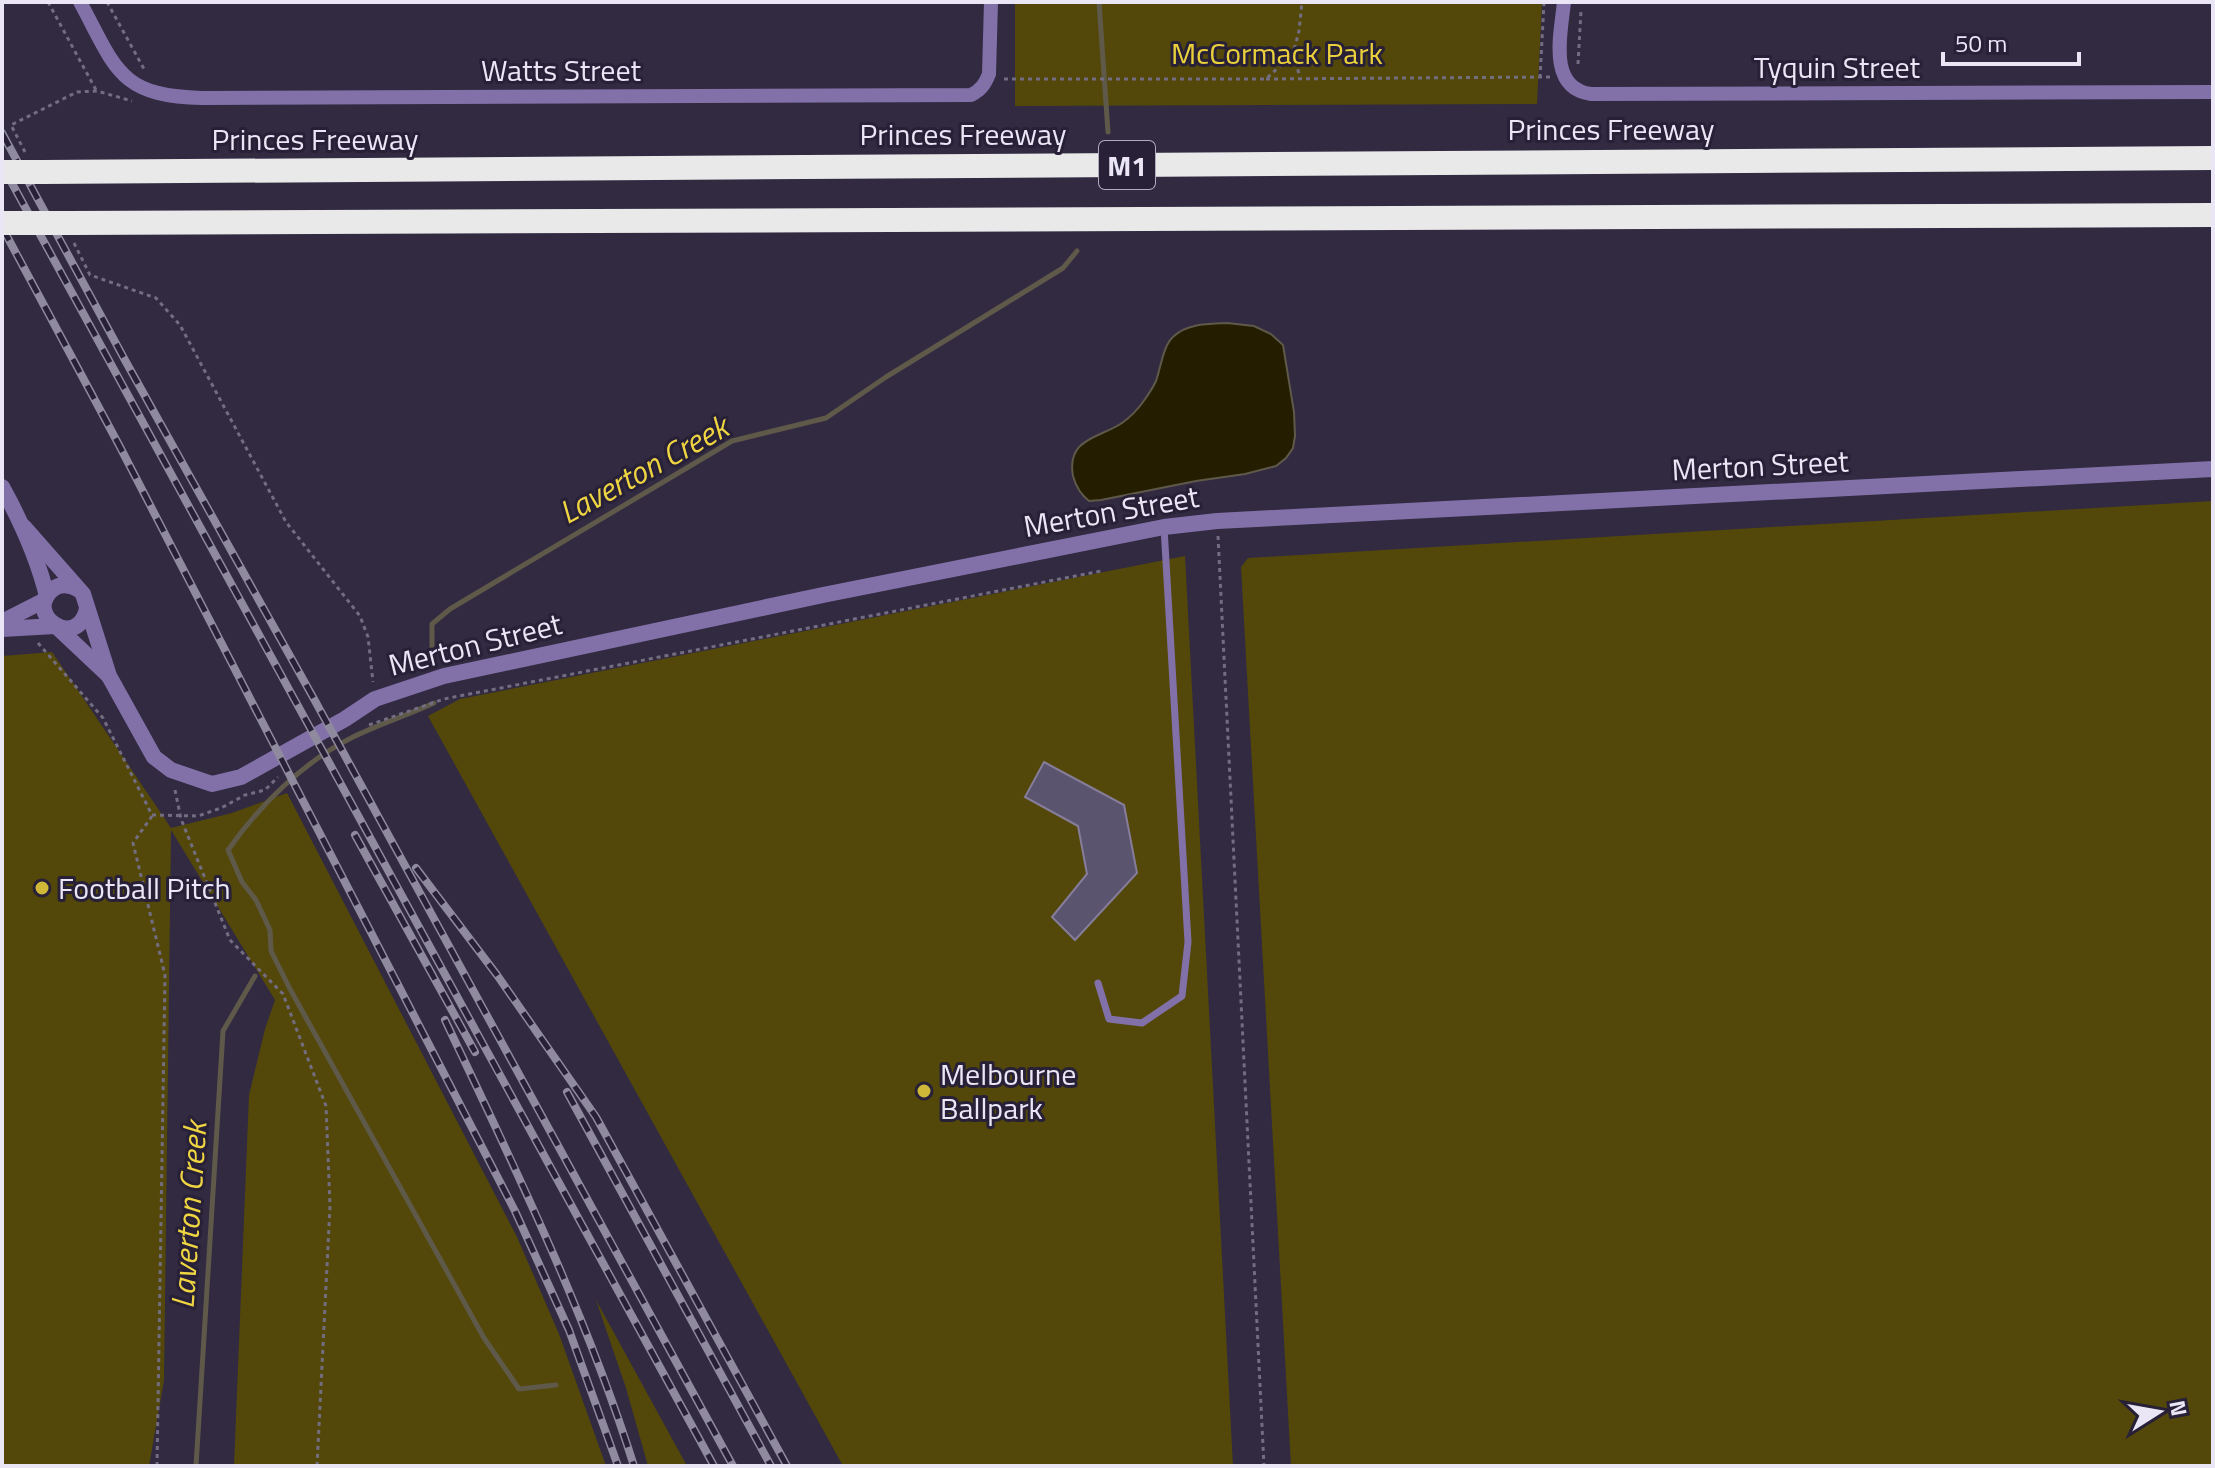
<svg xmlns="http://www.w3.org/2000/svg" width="2215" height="1468" font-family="'Titillium Web',sans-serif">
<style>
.green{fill:#53480a}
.water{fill:#241d00;stroke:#5f594a;stroke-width:2}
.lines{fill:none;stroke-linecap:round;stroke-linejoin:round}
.stream{stroke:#5f594a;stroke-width:5}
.building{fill:#5b546f;stroke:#857d9a;stroke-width:2}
.path{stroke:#736d81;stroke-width:3;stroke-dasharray:4 4;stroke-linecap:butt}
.service{stroke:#8271a9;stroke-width:7}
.minor{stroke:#8271a9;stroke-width:14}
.tertiary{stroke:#8271a9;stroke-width:16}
.motorway{stroke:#e9e9e9;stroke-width:24}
.rail-casing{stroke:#8f8a9d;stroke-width:8}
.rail{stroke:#272037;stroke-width:5;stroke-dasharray:15;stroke-linecap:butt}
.motorway-bridge{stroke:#e9e9e9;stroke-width:24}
.poi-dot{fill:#cfb837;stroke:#272037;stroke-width:3}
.labels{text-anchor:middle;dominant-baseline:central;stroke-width:6;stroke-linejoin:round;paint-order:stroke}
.shield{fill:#272037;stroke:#b0abbd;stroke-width:2}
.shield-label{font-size:28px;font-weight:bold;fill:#eae6f6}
.park-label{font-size:30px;fill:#ead13c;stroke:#272037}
.street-label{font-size:30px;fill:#eae6f6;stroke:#272037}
.poi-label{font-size:30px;fill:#eae6f6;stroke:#272037;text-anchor:start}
.water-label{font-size:32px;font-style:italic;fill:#efd542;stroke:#272037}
</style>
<rect width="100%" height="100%" fill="#312a41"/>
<g class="green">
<polygon points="1015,2 1542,2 1537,104 1015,106"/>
<polygon points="2213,501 2213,1466 1291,1466 1241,567 1248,558"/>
<polygon points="1185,556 1233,1466 843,1466 428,716 460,699"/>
<polygon points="52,652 171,828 232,813 287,793 517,1237 559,1334 606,1466 234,1466 249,1095 265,1029 275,1000 171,830 164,1380 149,1466 2,1466 2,656"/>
<polygon points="596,1300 687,1466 648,1466 626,1388"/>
</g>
<path class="water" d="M1227,323l27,3 17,8 12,11 11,67 1,24 -2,12 -7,10 -10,8 -31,8 -49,7 -95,19 -12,1c-9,-7 -13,-14 -16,-25 -7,-38 27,-38 49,-53 7,-5 16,-14 21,-21 5,-7 10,-14 13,-21 5,-14 7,-36 18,-45 14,-13 36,-12 53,-13z"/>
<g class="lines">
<g class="stream">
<polyline points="1099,2 1108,132"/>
<polyline points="432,662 432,624 450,609 732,441 826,418 886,377 1063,268 1077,251"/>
<path d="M434,703c-26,12 -54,21 -81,34 -50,25 -93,68 -125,113l14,32 14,18 14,30 1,21 19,38 194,349 35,51 37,-4"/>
<polyline points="196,1466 223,1031 255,976"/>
</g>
</g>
<polygon class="building" points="1044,762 1124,805 1137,873 1075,940 1052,917 1087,874 1078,826 1025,797"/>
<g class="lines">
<g class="path">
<polyline points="48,2 96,90"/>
<polyline points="107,2 144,69"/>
<polyline points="1293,54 1300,77"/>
<polyline points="1578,64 1581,11"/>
<polyline points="1540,78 1544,2"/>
<polyline points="1004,79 1266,79 1293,54 1299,31 1302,2"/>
<polyline points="1266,79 1550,77"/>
<polyline points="25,152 11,125 77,92 97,91 132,101"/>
<polyline points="74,243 90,275 156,298 180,325 286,522 360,616 368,637 373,682"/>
<polyline points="1218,536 1264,1466"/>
<polyline points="38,643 103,718 152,815"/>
<polyline points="369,725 444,699 1101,571"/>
<polyline points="175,790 181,819 230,940 283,994 326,1106 330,1206 317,1466"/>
<polyline points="152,815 198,816 221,808 245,795 265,790 278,777"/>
<polyline points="152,816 133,843 165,975 157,1466"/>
</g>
<polyline class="service" points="1098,983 1109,1019 1142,1023 1182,996 1188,942 1164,527"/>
<g class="minor">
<path d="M80,2c36,66 38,94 122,96l769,-3c10,-5 14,-11 18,-21l2,-72"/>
<path d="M1564,2c-3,31 -17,86 27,92l622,-2"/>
</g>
<g class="tertiary">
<path d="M2,487c20,36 35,69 45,109"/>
<polyline points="24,527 83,594 109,676 154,757 171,770 212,784 241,777 345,719 375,699 444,676 823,595 1164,527 1217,521 2213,469"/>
<path d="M78,589c-8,-4 -17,-6 -25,0 -31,23 23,64 34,20"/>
<polyline points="2,622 45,600"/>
<polyline points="57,627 108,675"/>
<polyline points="2,629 55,626"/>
</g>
<g class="motorway">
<polyline points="42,172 2213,158"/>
<polyline points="69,223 2213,215"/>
</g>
<defs>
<g id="rail">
<polyline points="2,133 126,362 314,699 733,1466"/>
<polyline points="2,165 714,1466"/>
<polyline points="2,227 119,445 515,1211 569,1330 618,1466"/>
<polyline points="355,835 475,1052"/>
<polyline points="416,868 497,975 596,1117 787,1466"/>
<path d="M445,1020c69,146 140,291 189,446"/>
<polyline points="567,1092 771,1466"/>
</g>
</defs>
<use href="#rail" class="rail-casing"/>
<use href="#rail" class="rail"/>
<g class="motorway-bridge">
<polyline points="2,172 42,172"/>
<polyline points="2,223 69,223"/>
</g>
</g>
<g class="poi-dot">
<circle cx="42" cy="888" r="8"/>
<circle cx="924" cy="1091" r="8"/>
</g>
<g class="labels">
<rect class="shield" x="1099" y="141" width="56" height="48" rx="6"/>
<g class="shield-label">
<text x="1127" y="165">M1</text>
</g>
<g class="park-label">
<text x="1277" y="53">McCormack Park</text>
</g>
<g class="street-label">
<text x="1837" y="67">Tyquin Street</text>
<text x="561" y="70">Watts Street</text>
<text x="1611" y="129">Princes Freeway</text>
<text x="963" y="134">Princes Freeway</text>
<text x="315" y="139">Princes Freeway</text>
<text transform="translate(1760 465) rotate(-3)">Merton Street</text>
<text transform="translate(1111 511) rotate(-10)">Merton Street</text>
<text transform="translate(475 644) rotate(-14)">Merton Street</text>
</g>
<g class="poi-label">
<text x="58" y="888">Football Pitch</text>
<text x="940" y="1074">Melbourne<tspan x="940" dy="34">Ballpark</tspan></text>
</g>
<g class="water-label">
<text transform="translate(643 469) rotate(-29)">Laverton Creek</text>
<text transform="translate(188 1215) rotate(-86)">Laverton Creek</text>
</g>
</g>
<rect width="2215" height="1468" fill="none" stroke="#eae6f6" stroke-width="8"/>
<g transform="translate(2159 1412) rotate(79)" stroke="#272037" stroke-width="6" paint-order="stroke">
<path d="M0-6L14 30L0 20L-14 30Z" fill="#eae6f6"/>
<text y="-12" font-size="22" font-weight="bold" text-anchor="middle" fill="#eae6f6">N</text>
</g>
<path d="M1943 52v12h136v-12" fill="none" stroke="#eae6f6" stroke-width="4"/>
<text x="1955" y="52" font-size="24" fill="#eae6f6" stroke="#272037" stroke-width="6" paint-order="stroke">50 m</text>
</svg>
